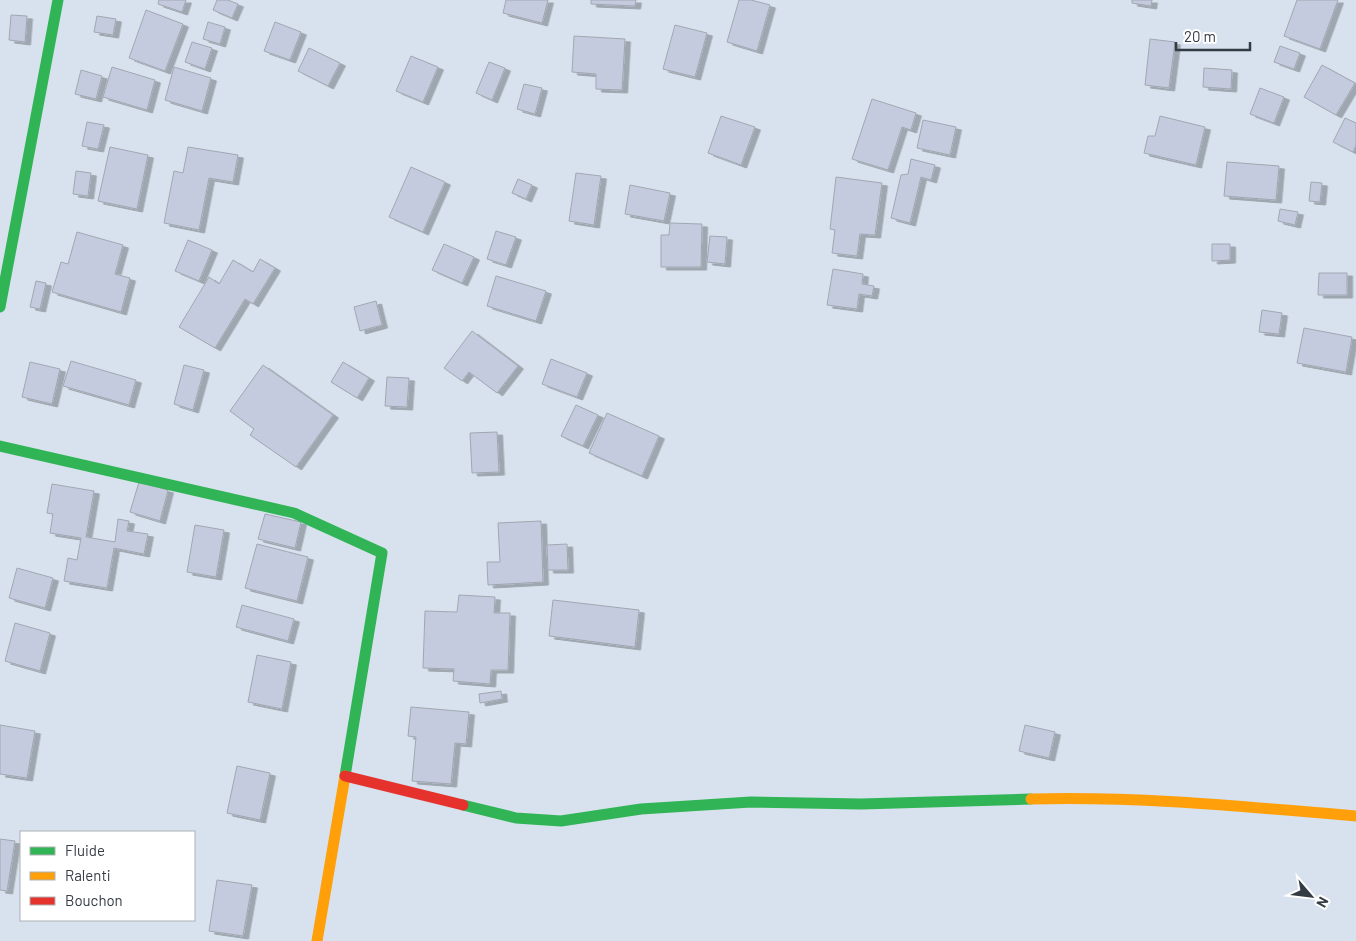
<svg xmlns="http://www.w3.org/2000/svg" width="1356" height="941" font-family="Barlow,sans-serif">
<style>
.building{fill:#c4cbdf;stroke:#a1a7b1;filter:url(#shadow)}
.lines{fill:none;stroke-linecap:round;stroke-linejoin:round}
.fast{stroke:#30b455;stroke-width:11}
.slow{stroke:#ff9f0a;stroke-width:11}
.jam{stroke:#e5322d;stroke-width:11}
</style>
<defs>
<filter id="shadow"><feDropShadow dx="5.5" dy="3" stdDeviation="0" flood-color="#0004"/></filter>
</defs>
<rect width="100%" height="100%" fill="#d7e2ee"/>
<g class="building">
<polygon points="159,0 186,0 182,12 158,4"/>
<polygon points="217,0 228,0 238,4 232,18 213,10"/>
<polygon points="506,0 548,0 542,23 503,13"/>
<polygon points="591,0 636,0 635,6 591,4"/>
<polygon points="739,0 751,0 770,5 757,51 727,42"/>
<polygon points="1132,0 1152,0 1151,6 1132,3"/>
<polygon points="1297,0 1338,0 1320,49 1284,36"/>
<polygon points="146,10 183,24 165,71 129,58"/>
<polygon points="11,15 27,16 25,42 9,40"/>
<polygon points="97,16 116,19 113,35 94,32"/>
<polygon points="208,22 225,27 220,44 203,39"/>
<polygon points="275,22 301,32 290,60 264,51"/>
<polygon points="675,25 707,33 695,77 663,69"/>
<polygon points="574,36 625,39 622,90 596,89 596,74 572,72"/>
<polygon points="1150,39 1175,42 1169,88 1145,85"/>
<polygon points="192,42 212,48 205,69 185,62"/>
<polygon points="1280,46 1300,53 1294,69 1274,62"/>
<polygon points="309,48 340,63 328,86 298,71"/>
<polygon points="411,56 438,67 423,102 396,91"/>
<polygon points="489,62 505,68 492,100 476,93"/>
<polygon points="1322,65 1355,83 1336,115 1304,97"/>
<polygon points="112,67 155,80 147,110 103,97"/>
<polygon points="174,67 211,78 202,111 165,100"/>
<polygon points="1204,68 1232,70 1231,89 1203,87"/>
<polygon points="81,70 102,76 96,99 75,94"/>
<polygon points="524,84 542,88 535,114 517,109"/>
<polygon points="1260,88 1284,97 1274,123 1250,114"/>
<polygon points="872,99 916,113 911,130 902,127 888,170 852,159"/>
<polygon points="721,116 755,127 741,165 708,153"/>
<polygon points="1160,116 1205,127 1196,165 1144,153 1148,136 1155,136"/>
<polygon points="1345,118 1356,123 1356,145 1353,152 1333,142"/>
<polygon points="923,120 956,127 950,155 917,148"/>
<polygon points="87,122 104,125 98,149 82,146"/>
<polygon points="110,147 148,155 137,209 98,201"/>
<polygon points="188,147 238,155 233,182 209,178 199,230 164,223 174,171 183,173"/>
<polygon points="911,159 935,165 931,180 921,177 910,223 891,218 901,175 908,174"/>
<polygon points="1227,162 1279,166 1276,200 1224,196"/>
<polygon points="411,167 445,182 423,232 389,217"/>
<polygon points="76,171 91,173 88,196 73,194"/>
<polygon points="576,173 601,176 594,225 569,221"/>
<polygon points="836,177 882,183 875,235 860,234 857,256 832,253 835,230 830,229"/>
<polygon points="518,179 532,185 526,199 512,193"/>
<polygon points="1311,182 1322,183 1320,202 1309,201"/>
<polygon points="630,185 670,193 664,221 625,214"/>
<polygon points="1280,209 1298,212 1295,225 1278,221"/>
<polygon points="670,223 702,224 701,267 661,267 661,235 669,235"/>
<polygon points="496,231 516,237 506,265 487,259"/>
<polygon points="77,232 123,245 115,274 130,278 121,312 52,292 61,262 68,264"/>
<polygon points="710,236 727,237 725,264 707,262"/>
<polygon points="188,240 212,250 199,281 175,271"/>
<polygon points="444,244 474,257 462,283 432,270"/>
<polygon points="1212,244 1230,244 1230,260 1212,261"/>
<polygon points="260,259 275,268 253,304 245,299 215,348 179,327 209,277 219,284 233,260 253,272"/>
<polygon points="833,269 863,274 862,284 874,286 872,296 859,294 857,309 827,305"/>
<polygon points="1319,273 1347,273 1347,295 1318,295"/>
<polygon points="496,276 546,291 536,321 487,306"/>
<polygon points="36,281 46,283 40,309 30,307"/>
<polygon points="376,301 382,325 360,331 354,307"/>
<polygon points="1262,310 1282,313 1279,334 1259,332"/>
<polygon points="1304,328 1352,337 1346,372 1297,363"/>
<polygon points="472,331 518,366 497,393 469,372 462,381 444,368"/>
<polygon points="551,359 587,373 577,397 542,384"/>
<polygon points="71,361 136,380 129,405 63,386"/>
<polygon points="30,362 60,369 52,404 22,397"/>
<polygon points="343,362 369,378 357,398 331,382"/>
<polygon points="184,365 204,370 193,410 174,404"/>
<polygon points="263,365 333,415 296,467 250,435 254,429 230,411"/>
<polygon points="387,377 409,378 407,407 385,406"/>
<polygon points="576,405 598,415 583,446 561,436"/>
<polygon points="607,413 659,436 642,476 589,453"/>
<polygon points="497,432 499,472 472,473 470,433"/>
<polygon points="139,482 168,490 160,521 130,512"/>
<polygon points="52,484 94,491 86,537 115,542 118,519 129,521 127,531 148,534 144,554 114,548 107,588 64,581 68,558 77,560 81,538 50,533 53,514 47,513"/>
<polygon points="265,514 301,522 295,548 258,539"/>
<polygon points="541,521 543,582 488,585 487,562 500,562 498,523"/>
<polygon points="195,525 224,530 216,577 187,572"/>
<polygon points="257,544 308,557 297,601 245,588"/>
<polygon points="567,544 568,570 548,570 547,545"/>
<polygon points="17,568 53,578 45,608 9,598"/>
<polygon points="459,595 495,597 494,613 510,613 508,670 491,670 490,684 453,681 454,669 423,668 425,611 457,612"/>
<polygon points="553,600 639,610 635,647 549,636"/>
<polygon points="242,605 294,619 288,641 236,627"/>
<polygon points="15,623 50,633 40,671 5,661"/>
<polygon points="257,655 291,662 282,709 248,702"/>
<polygon points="501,691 502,699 480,703 479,694"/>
<polygon points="411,707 469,712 466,744 455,743 451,784 412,781 416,737 408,736"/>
<polygon points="0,725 35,731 27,778 0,774"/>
<polygon points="1025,725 1055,732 1049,758 1019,751"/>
<polygon points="237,766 270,773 260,820 227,813"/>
<polygon points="0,839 15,841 7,891 0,890"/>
<polygon points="217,880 252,885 243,936 209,931"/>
</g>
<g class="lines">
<g class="fast">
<polyline points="0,307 58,0"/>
<polyline points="0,446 294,513 382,553 345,776"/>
<polyline points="463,805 516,818 561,821 641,809 751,802 861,804 1031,799"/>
</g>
<g class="slow">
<path d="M1031,799c109,-3 217,8 325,17"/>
<polyline points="317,941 345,776"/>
</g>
<polyline class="jam" points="345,776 463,805"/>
</g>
<rect x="20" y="831" width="175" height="90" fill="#ffffff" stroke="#adb1b4"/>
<rect x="30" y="847" width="25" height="8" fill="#30b455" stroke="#adb1b4"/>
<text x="65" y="856" font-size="15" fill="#333b43">Fluide</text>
<rect x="30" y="872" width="25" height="8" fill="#ff9f0a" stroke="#adb1b4"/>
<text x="65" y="881" font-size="15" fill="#333b43">Ralenti</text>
<rect x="30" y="897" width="25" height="8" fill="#e5322d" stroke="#adb1b4"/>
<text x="65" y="906" font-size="15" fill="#333b43">Bouchon</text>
<g transform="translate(1311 896) rotate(118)" stroke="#ffffff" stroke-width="4" paint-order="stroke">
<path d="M0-4L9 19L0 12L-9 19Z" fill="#333b43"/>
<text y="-8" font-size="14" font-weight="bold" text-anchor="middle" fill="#333b43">N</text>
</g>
<path d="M1176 42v8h74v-8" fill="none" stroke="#333b43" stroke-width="2.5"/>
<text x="1184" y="42" font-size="15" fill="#333b43" stroke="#ffffff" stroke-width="4" paint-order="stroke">20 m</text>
</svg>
